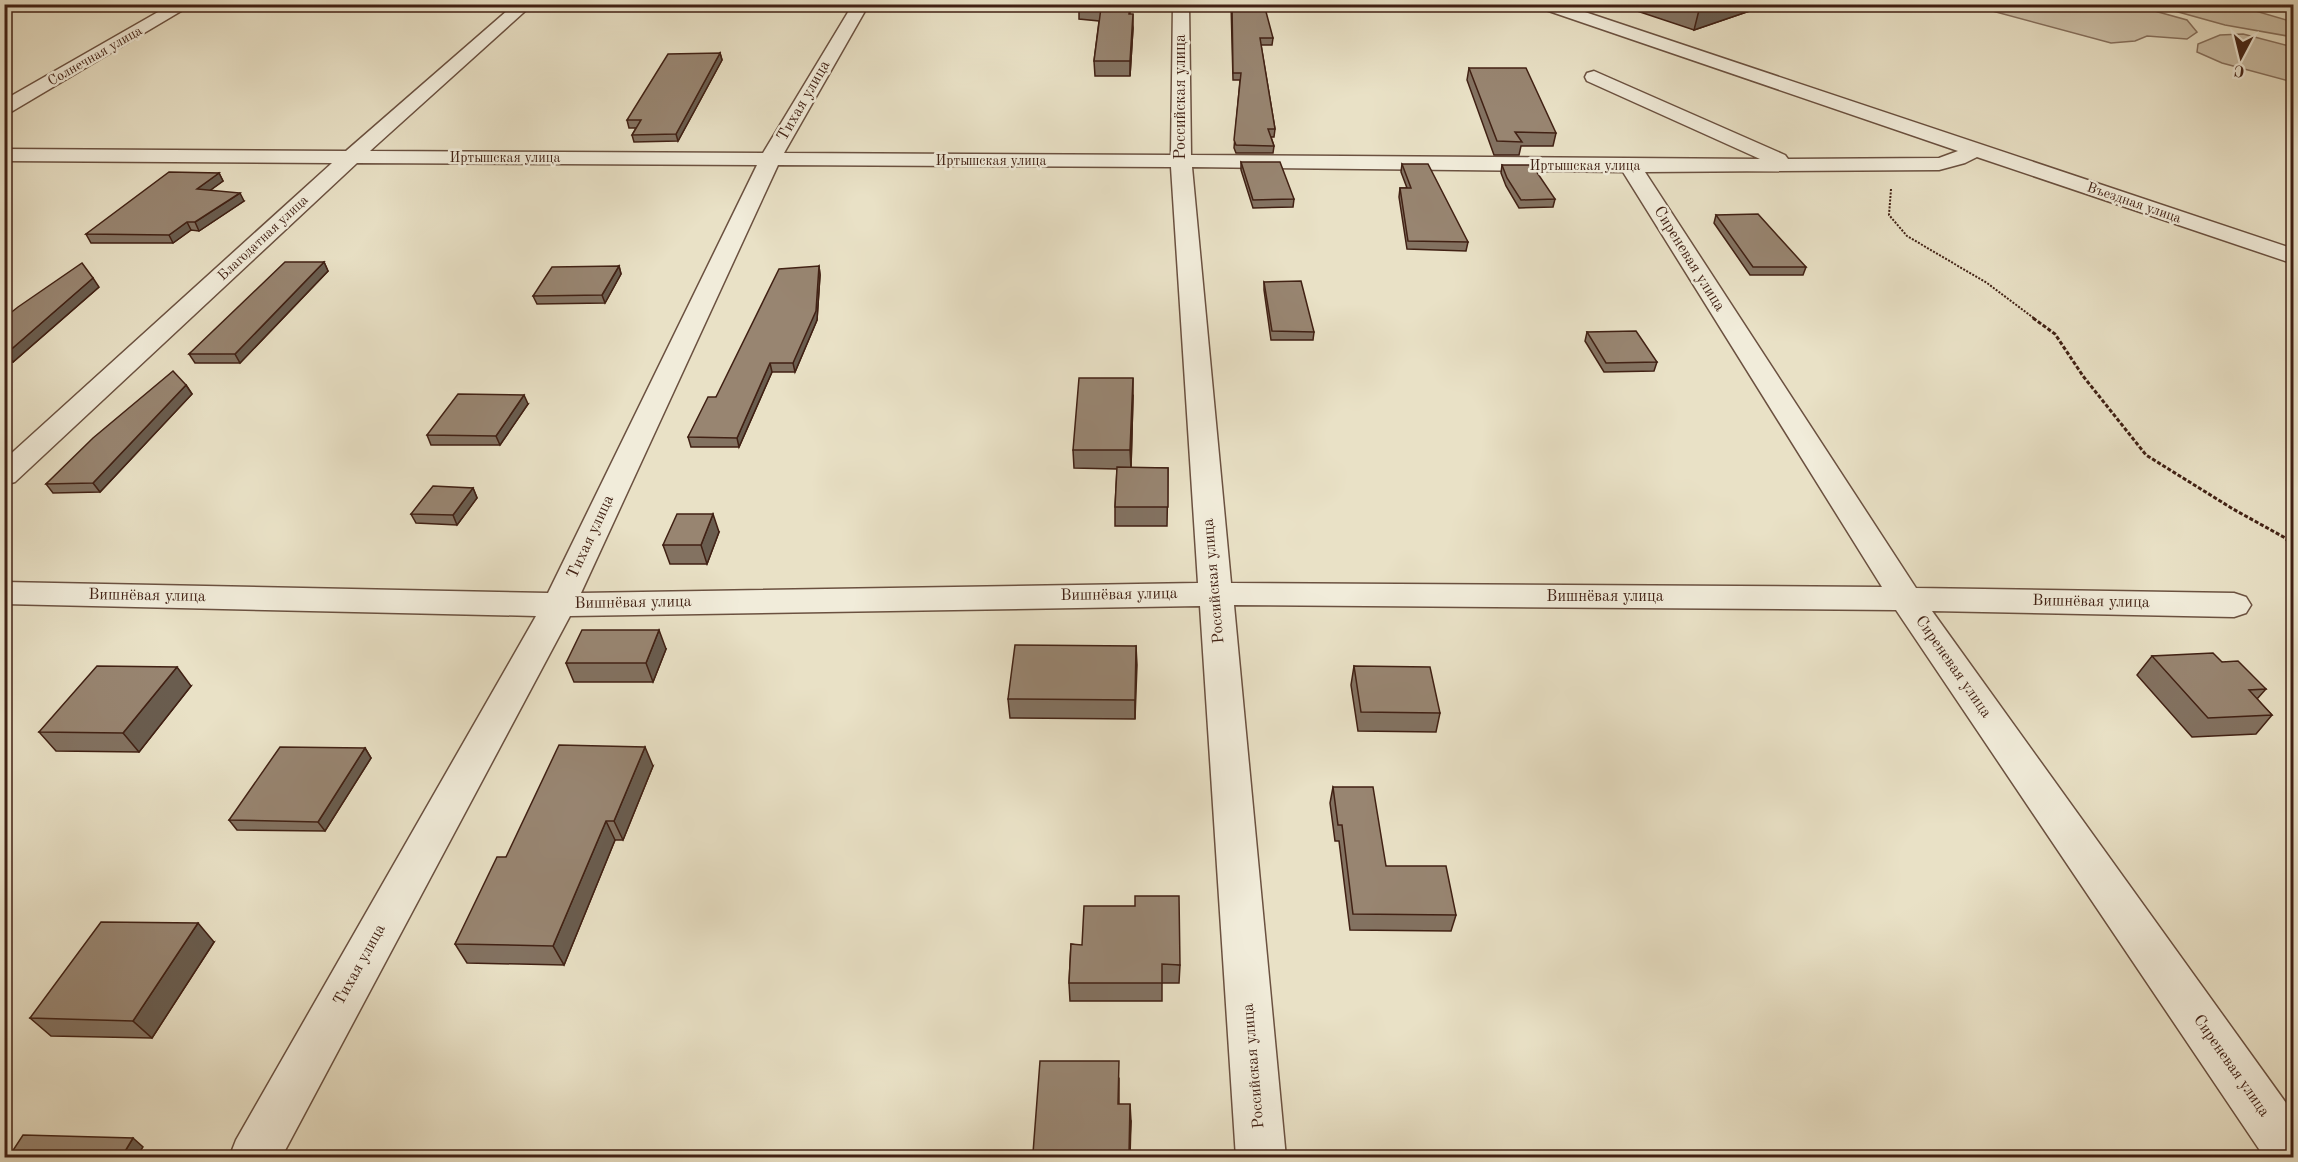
<svg xmlns="http://www.w3.org/2000/svg" width="2298" height="1162" font-family="'Old Standard TT',serif">
<style>
.green{fill:#ccc0a8;stroke:#86705e;stroke-width:1.5}
.lines{fill:none;stroke-linecap:round;stroke-linejoin:round}
.minor-casing{stroke:#6b5140;stroke-width:3}
.path-far2{stroke:#412114;stroke-width:2;stroke-dasharray:2 1.5;stroke-linecap:butt}
.path-far1{stroke:#412114;stroke-width:3;stroke-dasharray:4 2;stroke-linecap:butt}
.path{stroke:#412114;stroke-width:4;stroke-dasharray:4.5 3;stroke-linecap:butt}
.minor{fill:#f1ecda;fill-rule:evenodd}
.wall{fill:#837261;stroke:#412114;stroke-width:1.5}
.shaded-wall{fill:#6a5d4f;stroke:#412114;stroke-width:1.5}
.building{fill:#988571;stroke:#412114;stroke-width:1.5}
.labels{text-anchor:middle;dominant-baseline:central;stroke-width:5;stroke-linejoin:round;paint-order:stroke}
.far-street-label{font-size:14px;fill:#412114;stroke:#f1ecda}
.street-label{font-size:16px;fill:#412114;stroke:#f1ecda}
</style>
<rect width="100%" height="100%" fill="#e9e1c6"/>
<filter id="stains"><feTurbulence type="fractalNoise" baseFrequency=".00333" numOctaves="4"/><feColorMatrix values="0 0 0 0 .2 0 0 0 0 .09 0 0 0 0 .02 0 0 0 .5 -.17"/></filter>
<radialGradient id="worn" r=".72"><stop offset=".6" stop-color="#630" stop-opacity="0"/><stop offset="1" stop-color="#630" stop-opacity=".3"/></radialGradient>
<g class="green">
<polygon points="1970,5 2133,5 2187,20 2197,32 2187,39 2147,36 2135,41 2111,43"/>
<polygon points="2153,5 2235,5 2293,22 2293,37 2225,25"/>
<polygon points="2243,34 2293,47 2293,82 2222,63 2197,52 2198,44 2220,35"/>
</g>
<g class="lines">
<defs>
<g id="minor">
<polygon points="172,4 193,4 11,112 4,114 4,100"/>
<path d="M515,4h18l-163,147 393,2 90,-149h16l-85,149 387,2 2,-151h16l2,151 569,4 -173,-78 -2,-4 2,-4 7,-2 191,84 3,4 151,-1 19,-7 -421,-144 -2,-3h26l733,245v15l-317,-107 -12,6 -26,7 -294,2 271,416 318,5 12,4 5,8 -5,8 -12,4 -302,-6 362,503v44h-29l-369,-548 -662,-5 52,553h-50l-36,-552 -630,10 -289,542h-52l7,-18 300,-524 -532,-12v-22l544,11 209,-428 -400,-2 -342,319 -11,3v-25l328,-297 -328,-2v-12l342,2zM778,165l393,2 27,416 -617,10zM1192,167l431,5 259,415 -651,-4z"/>
</g>
</defs>
<use href="#minor" class="minor-casing"/>
<polyline class="path-far2" points="1891,189 1889,215 1907,236 1987,283 2035,319"/>
<polyline class="path-far1" points="2033,318 2055,334 2083,376 2146,455 2233,509 2289,540"/>
<polyline class="path" points="2286,539 2294,543"/>
<use href="#minor" class="minor"/>
</g>
<g class="wall">
<polygon points="1079,4 1130,4 1130,14 1133,28 1130,76 1095,76 1094,61 1099,21 1079,19"/>
<polygon points="1231,4 1255,8 1273,38 1272,45 1261,45 1275,129 1274,137 1271,137 1274,146 1273,153 1236,153 1234,148 1240,80 1233,80"/>
<polygon points="1636,4 1770,4 1694,30 1634,10"/>
<polygon points="720,53 722,60 678,141 634,142 632,135 636,128 629,128 627,120"/>
<polygon points="1469,68 1556,133 1553,146 1521,146 1519,155 1494,155 1467,80"/>
<polygon points="1241,162 1294,199 1293,207 1253,208 1241,170"/>
<polygon points="1402,164 1468,242 1466,251 1407,249 1399,197 1400,188 1407,188 1401,172"/>
<polygon points="1502,165 1555,199 1553,207 1519,208 1506,186 1501,173"/>
<polygon points="219,173 223,181 210,190 244,201 199,231 191,230 173,243 91,243 86,234"/>
<polygon points="1716,215 1806,267 1803,275 1750,275 1714,223"/>
<polygon points="324,262 328,271 240,363 195,363 189,354"/>
<polygon points="619,266 621,274 605,303 537,304 533,296"/>
<polygon points="819,266 820,275 817,320 795,372 772,372 739,447 691,447 688,437 716,397"/>
<polygon points="1264,282 1314,332 1313,340 1271,340 1264,290"/>
<polygon points="99,287 13,362 4,362 4,318"/>
<polygon points="1587,332 1657,362 1654,371 1604,372 1585,341"/>
<polygon points="186,385 192,394 100,492 53,493 46,484"/>
<polygon points="1133,396 1131,468 1168,468 1167,526 1115,526 1115,507 1117,469 1074,468 1073,450"/>
<polygon points="528,404 500,445 431,445 427,435"/>
<polygon points="473,488 477,498 457,525 416,523 411,514"/>
<polygon points="719,532 707,564 670,564 663,545"/>
<polygon points="1136,646 1135,719 1010,718 1008,699"/>
<polygon points="666,649 653,682 574,682 566,663"/>
<polygon points="2152,656 2222,662 2266,689 2257,699 2272,715 2256,734 2192,737 2137,675"/>
<polygon points="1354,666 1440,713 1436,732 1358,731 1351,685"/>
<polygon points="191,686 139,752 56,751 39,732"/>
<polygon points="365,748 371,758 325,831 237,830 229,820"/>
<polygon points="653,766 623,840 615,840 564,965 467,963 455,944 506,857"/>
<polygon points="1333,787 1386,866 1456,915 1451,931 1350,930 1339,841 1335,841 1330,803"/>
<polygon points="214,942 152,1038 51,1036 30,1018"/>
<polygon points="1071,944 1180,965 1179,983 1162,983 1162,1001 1070,1001 1069,983"/>
<polygon points="1119,1079 1119,1104 1131,1121 1130,1158 1034,1158 1033,1153"/>
</g>
<g class="shaded-wall">
<polygon points="1717,4 1770,4 1694,30 1699,10"/>
<polygon points="1133,14 1133,28 1130,76 1130,61"/>
<polygon points="720,53 722,60 678,141 676,134"/>
<polygon points="219,173 223,181 201,197 197,189"/>
<polygon points="240,193 244,201 199,231 195,222"/>
<polygon points="187,222 191,230 173,243 169,235"/>
<polygon points="324,262 328,271 240,363 235,354"/>
<polygon points="619,266 621,274 605,303 602,295"/>
<polygon points="819,266 820,275 817,320 795,372 793,363"/>
<polygon points="93,278 99,287 13,362 7,353"/>
<polygon points="770,363 772,372 739,447 737,438"/>
<polygon points="1133,378 1133,396 1131,469 1130,450"/>
<polygon points="186,385 192,394 100,492 93,483"/>
<polygon points="524,395 528,404 500,445 496,436"/>
<polygon points="473,488 477,498 457,525 453,515"/>
<polygon points="713,514 719,532 707,564 701,545"/>
<polygon points="659,630 666,649 653,682 646,663"/>
<polygon points="1136,646 1137,665 1135,719 1135,700"/>
<polygon points="177,667 191,686 139,752 123,733"/>
<polygon points="645,747 653,766 623,840 614,821"/>
<polygon points="365,748 371,758 325,831 318,822"/>
<polygon points="606,821 615,840 564,965 553,946"/>
<polygon points="198,923 214,942 152,1038 133,1021"/>
<polygon points="1130,1104 1131,1121 1129,1158"/>
<polygon points="133,1138 143,1147 136,1158 121,1158"/>
</g>
<g class="building">
<polygon points="1079,4 1130,4 1129,14 1133,14 1130,61 1094,61 1101,8 1079,6"/>
<polygon points="1232,4 1254,4 1255,8 1265,8 1273,38 1260,38 1275,129 1268,129 1274,146 1236,145 1234,140 1241,73 1233,73"/>
<polygon points="1681,4 1717,4 1699,10"/>
<polygon points="720,53 676,134 632,135 641,120 627,120 668,54"/>
<polygon points="1469,68 1526,68 1556,133 1515,132 1522,142 1497,141"/>
<polygon points="1241,162 1280,162 1294,199 1253,200"/>
<polygon points="1402,164 1428,164 1468,242 1408,241 1400,188 1411,188"/>
<polygon points="1502,165 1532,165 1555,199 1521,200 1507,178"/>
<polygon points="169,172 219,173 197,189 240,193 195,222 187,222 169,235 86,234"/>
<polygon points="1758,214 1806,267 1753,267 1716,215"/>
<polygon points="285,262 324,262 235,354 189,354"/>
<polygon points="82,263 93,278 7,353 4,353 4,318 18,307"/>
<polygon points="619,266 602,295 533,296 552,267"/>
<polygon points="819,266 816,311 793,363 770,363 737,438 688,437 708,397 716,397 779,269"/>
<polygon points="1301,281 1314,332 1272,331 1264,282"/>
<polygon points="1636,331 1657,362 1606,363 1587,332"/>
<polygon points="173,371 186,385 93,483 46,484 93,438"/>
<polygon points="1079,378 1133,378 1130,450 1073,450"/>
<polygon points="458,394 524,395 496,436 427,435"/>
<polygon points="1117,467 1168,468 1168,507 1115,507"/>
<polygon points="433,486 473,488 453,515 411,514"/>
<polygon points="677,514 713,514 701,545 663,545"/>
<polygon points="582,630 659,630 646,663 566,663"/>
<polygon points="1015,645 1136,646 1135,700 1008,699"/>
<polygon points="2213,653 2222,662 2238,661 2266,689 2249,690 2272,715 2208,718 2152,656"/>
<polygon points="97,666 177,667 123,733 39,732"/>
<polygon points="1354,666 1430,667 1440,713 1361,712"/>
<polygon points="559,745 645,747 614,821 606,821 553,946 455,944 497,857 506,857"/>
<polygon points="280,747 365,748 318,822 229,820"/>
<polygon points="1333,787 1373,787 1386,866 1446,866 1456,915 1353,914 1342,825 1338,825"/>
<polygon points="1135,896 1179,896 1180,965 1162,964 1162,983 1069,983 1071,944 1082,945 1084,906 1135,906"/>
<polygon points="101,922 198,923 133,1021 30,1018"/>
<polygon points="1040,1061 1119,1061 1118,1104 1130,1104 1129,1154 1033,1153"/>
<polygon points="23,1135 133,1138 121,1158 8,1158"/>
</g>
<g class="labels">
<g class="far-street-label">
<text transform="translate(95 56) rotate(-30)">Солнечная улица</text>
<text x="505" y="158">Иртышская улица</text>
<text x="991" y="161">Иртышская улица</text>
<text x="1585" y="166">Иртышская улица</text>
<text transform="translate(2134 203) rotate(19)">Въездная улица</text>
<text transform="translate(263 238) rotate(-43)">Благодатная улица</text>
</g>
<g class="street-label">
<text transform="translate(1181 97) rotate(-90)">Российская улица</text>
<text transform="translate(804 101) rotate(-60)">Тихая улица</text>
<text transform="translate(1689 259) rotate(58)">Сиреневая улица</text>
<text transform="translate(591 537) rotate(-65)">Тихая улица</text>
<text transform="translate(1214 581) rotate(-95)">Российская улица</text>
<text transform="translate(1119 595) rotate(-1)">Вишнёвая улица</text>
<text transform="translate(147 596) rotate(1)">Вишнёвая улица</text>
<text x="1605" y="597">Вишнёвая улица</text>
<text transform="translate(2091 602) rotate(1)">Вишнёвая улица</text>
<text transform="translate(633 603) rotate(-1)">Вишнёвая улица</text>
<text transform="translate(1953 667) rotate(55)">Сиреневая улица</text>
<text transform="translate(360 965) rotate(-61)">Тихая улица</text>
<text transform="translate(1254 1066) rotate(-95)">Российская улица</text>
<text transform="translate(2231 1066) rotate(55)">Сиреневая улица</text>
</g>
</g>
<rect width="2298" height="1162" fill="none" stroke="#e9e1c6" stroke-width="24"/>
<rect x="6" y="6" width="2286" height="1150" fill="none" stroke="#412114" stroke-width="3"/>
<rect x="12" y="12" width="2274" height="1138" fill="none" stroke="#412114" stroke-width="1.5"/>
<g transform="translate(2241 57) rotate(187)" stroke="#f1ecda" stroke-width="4.5" paint-order="stroke">
<path d="M0-4.5L10 22L0 15L-10 22Z" fill="#412114"/>
<text y="-9" font-size="16" font-weight="bold" text-anchor="middle" fill="#412114">С</text>
</g>
<rect width="100%" height="100%" filter="url(#stains)"/>
<rect width="100%" height="100%" fill="url(#worn)"/>
</svg>
